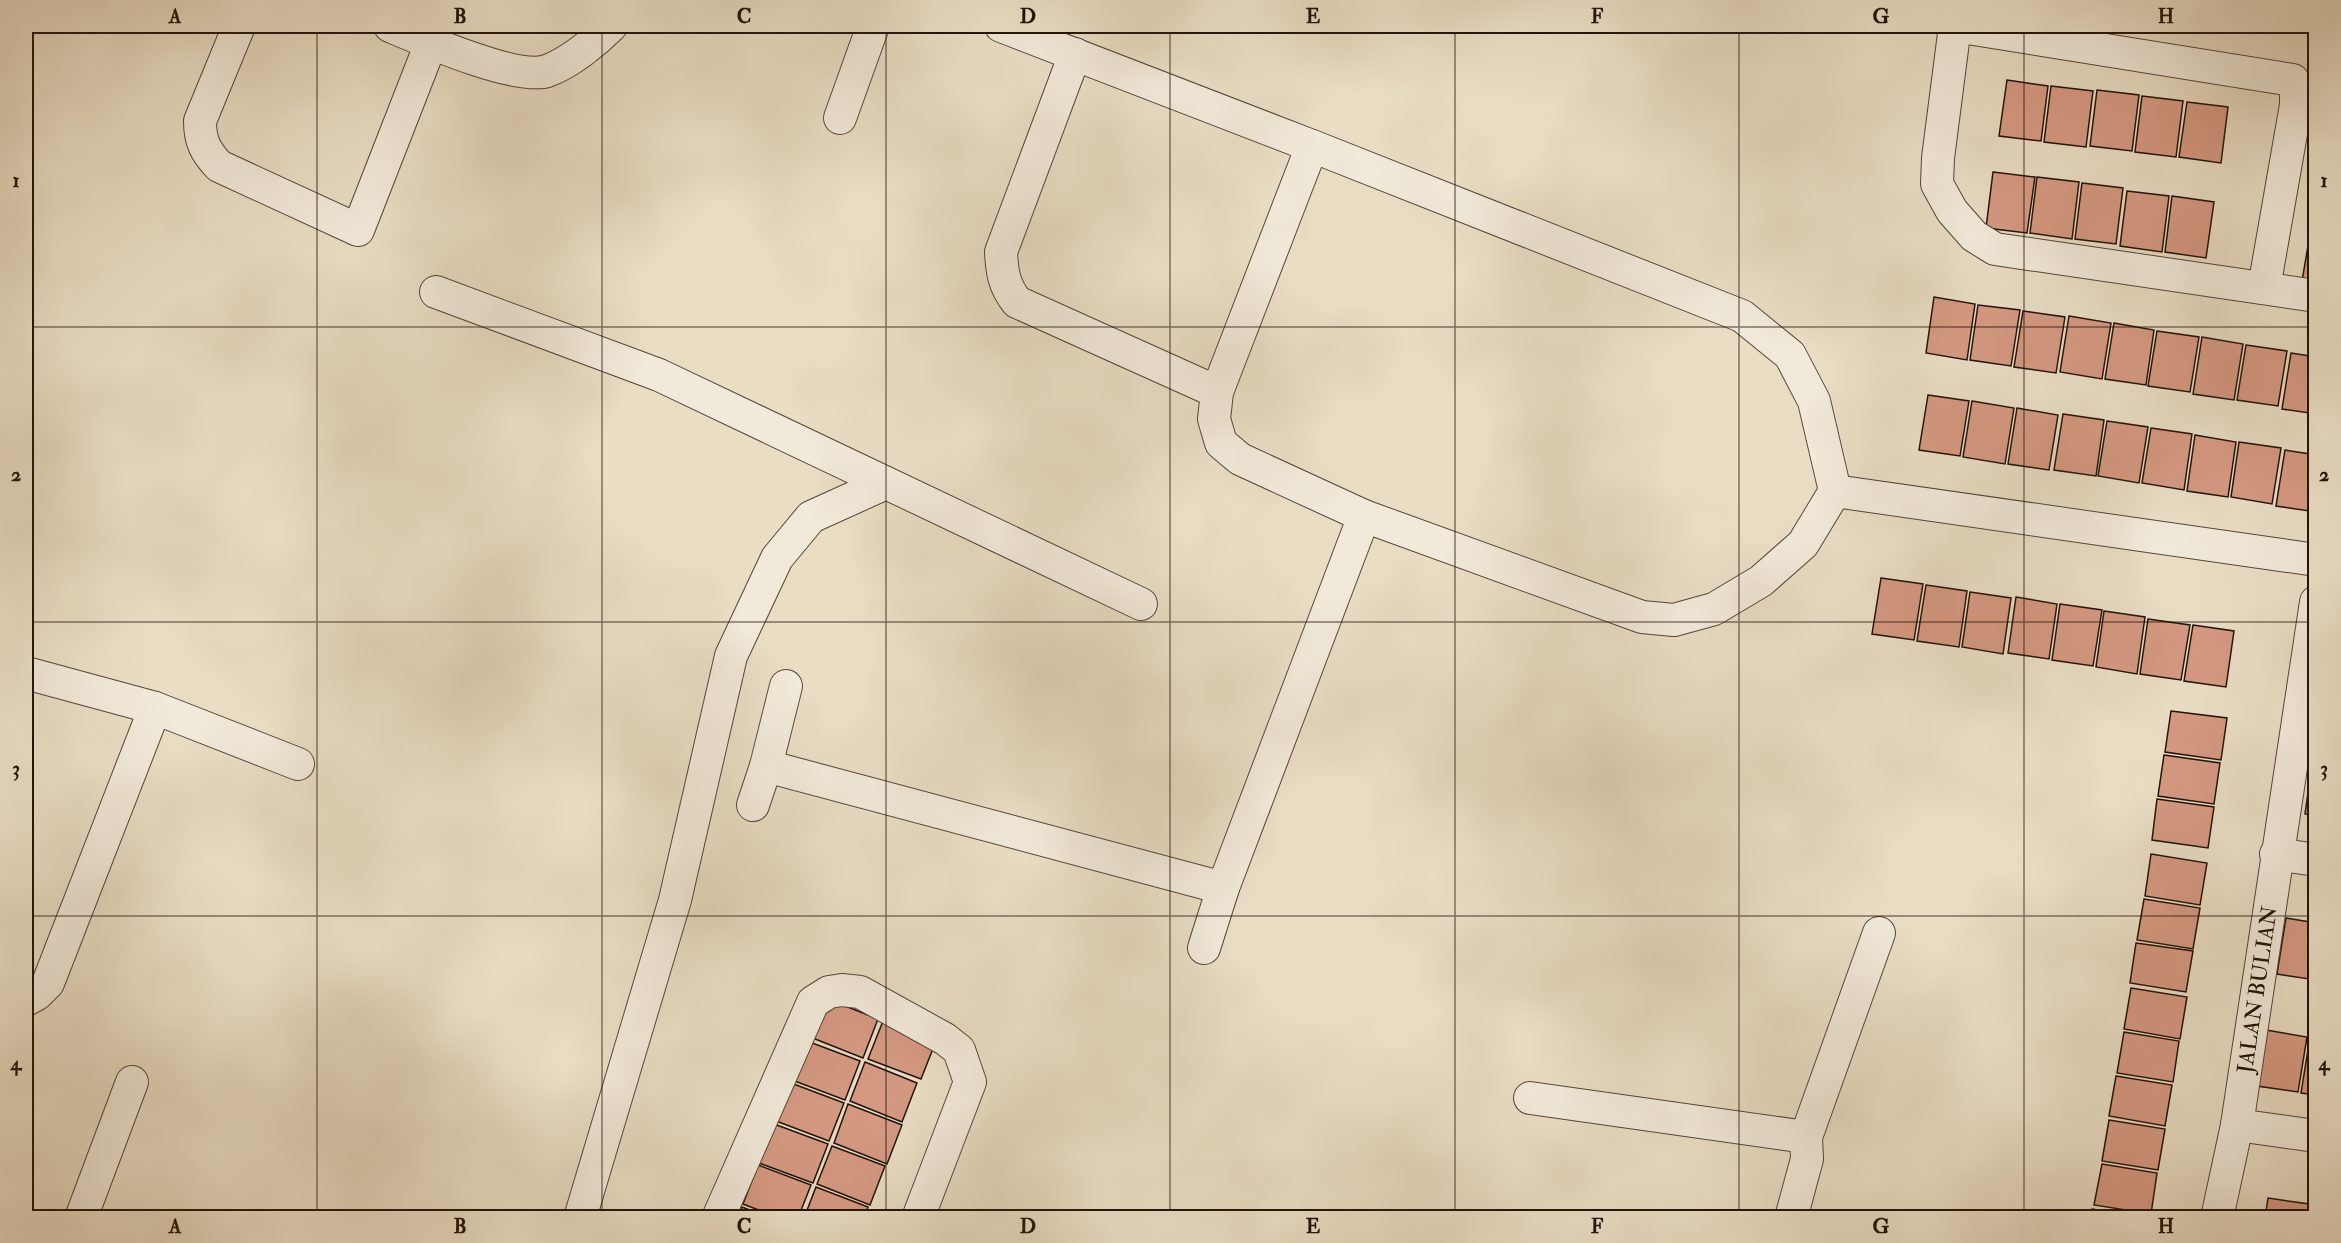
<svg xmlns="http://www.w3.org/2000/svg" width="2341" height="1243" font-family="'IM FELL Double Pica',serif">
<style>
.building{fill:#d59982;stroke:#221309;stroke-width:1.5}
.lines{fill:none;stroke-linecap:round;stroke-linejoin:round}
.minor-casing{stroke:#544638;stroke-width:34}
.minor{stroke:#f1e9d9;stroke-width:32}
.grid{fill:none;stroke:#221309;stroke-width:1.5;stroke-opacity:0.55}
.labels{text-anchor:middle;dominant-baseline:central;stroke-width:4.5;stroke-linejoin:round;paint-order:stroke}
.street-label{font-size:22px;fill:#221309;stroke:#f1e9d9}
.neatline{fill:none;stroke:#221309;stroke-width:2}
.grid-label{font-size:20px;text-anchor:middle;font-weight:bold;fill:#221309}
</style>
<rect width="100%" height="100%" fill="#e9ddc4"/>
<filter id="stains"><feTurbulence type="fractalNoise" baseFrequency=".00333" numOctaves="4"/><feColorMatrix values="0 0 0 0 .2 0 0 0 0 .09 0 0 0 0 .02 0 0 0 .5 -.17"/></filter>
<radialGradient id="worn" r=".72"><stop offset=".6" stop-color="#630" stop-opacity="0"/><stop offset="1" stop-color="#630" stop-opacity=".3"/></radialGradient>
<g class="building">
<polygon points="2007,80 2048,86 2041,141 1999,136"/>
<polygon points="2051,86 2093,91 2086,147 2044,142"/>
<polygon points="2097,90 2139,95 2132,151 2090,146"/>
<polygon points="2142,96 2183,101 2176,157 2135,152"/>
<polygon points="2187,102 2228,107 2221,163 2179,157"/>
<polygon points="1993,172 2035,177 2027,233 1986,228"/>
<polygon points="2037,177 2079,182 2072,239 2030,233"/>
<polygon points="2082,183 2123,188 2116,244 2075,239"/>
<polygon points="2127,191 2169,196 2162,252 2120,246"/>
<polygon points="2172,196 2214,202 2206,258 2165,252"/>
<polygon points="2316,198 2316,238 2309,237"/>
<polygon points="2309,240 2316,241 2316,283 2302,281"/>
<polygon points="1934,297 1975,304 1967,360 1926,353"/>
<polygon points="1978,305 2020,310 2011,366 1970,360"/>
<polygon points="2023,311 2065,317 2056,373 2014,367"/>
<polygon points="2069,316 2111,323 2102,379 2060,372"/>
<polygon points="2114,323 2154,330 2146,385 2105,379"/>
<polygon points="2157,331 2199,337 2190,392 2148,386"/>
<polygon points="2202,337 2243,344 2234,400 2193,394"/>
<polygon points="2246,345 2287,351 2278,406 2237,400"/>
<polygon points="2291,353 2316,357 2316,414 2282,409"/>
<polygon points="1928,395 1969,401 1960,456 1919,450"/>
<polygon points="1972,401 2014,408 2005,464 1963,457"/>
<polygon points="2017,408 2058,415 2049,470 2008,464"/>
<polygon points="2063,414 2104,420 2096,476 2054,470"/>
<polygon points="2107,421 2148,427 2139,483 2098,476"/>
<polygon points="2151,428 2192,434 2184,490 2142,483"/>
<polygon points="2195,435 2236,442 2228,497 2187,491"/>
<polygon points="2239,442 2281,448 2272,504 2231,497"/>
<polygon points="2285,450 2316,455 2316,512 2276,506"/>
<polygon points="1881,578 1923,584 1914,640 1872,634"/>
<polygon points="1926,585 1967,591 1959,647 1917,641"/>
<polygon points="1970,592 2011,598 2003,654 1962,647"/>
<polygon points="2016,597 2057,604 2049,659 2008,653"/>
<polygon points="2060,604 2102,610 2093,666 2052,660"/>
<polygon points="2104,611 2145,617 2137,674 2096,667"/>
<polygon points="2148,619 2190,625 2181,680 2140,674"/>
<polygon points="2193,625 2234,631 2226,687 2184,681"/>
<polygon points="2171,711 2227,718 2221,760 2165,752"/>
<polygon points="2164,755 2220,763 2214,804 2158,796"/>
<polygon points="2313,758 2316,758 2316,816 2305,814"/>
<polygon points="2157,799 2214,807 2208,848 2152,840"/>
<polygon points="2151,854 2207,863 2200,905 2145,896"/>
<polygon points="2144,899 2200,908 2193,949 2137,940"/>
<polygon points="2286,918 2316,923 2316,980 2277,974"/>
<polygon points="2136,943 2193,951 2186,992 2130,983"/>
<polygon points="2131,988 2187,997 2180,1039 2124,1029"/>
<polygon points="825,998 878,1019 863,1058 810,1037"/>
<polygon points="883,1021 936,1041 921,1079 868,1059"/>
<polygon points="2266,1030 2307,1037 2298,1092 2257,1086"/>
<polygon points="2124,1032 2179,1041 2173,1082 2117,1073"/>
<polygon points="2310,1037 2316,1038 2316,1095 2301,1093"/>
<polygon points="807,1041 860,1061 845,1100 792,1080"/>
<polygon points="865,1062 917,1083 902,1122 850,1101"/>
<polygon points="2116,1076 2172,1085 2165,1126 2109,1116"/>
<polygon points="791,1083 844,1103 829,1141 776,1121"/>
<polygon points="848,1104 902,1125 887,1164 834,1143"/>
<polygon points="2109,1120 2165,1129 2158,1170 2102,1161"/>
<polygon points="774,1124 828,1144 813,1183 759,1163"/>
<polygon points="832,1146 885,1166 870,1205 817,1184"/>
<polygon points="2102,1164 2157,1173 2151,1214 2094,1205"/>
<polygon points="758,1165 811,1185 798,1218 779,1218 743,1204"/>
<polygon points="816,1187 868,1207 864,1218 804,1218"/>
<polygon points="2268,1198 2309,1204 2307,1218 2265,1218"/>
<polygon points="2312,1205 2316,1205 2316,1218 2310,1218"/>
<polygon points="742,1207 770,1218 738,1218"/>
<polygon points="2092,1209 2145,1218 2091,1218"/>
</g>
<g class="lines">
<defs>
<g id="minor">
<path d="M239,26l-39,95c0,20 5,30 19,45l139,64 73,-187"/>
<path d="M390,26c31,13 127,55 157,45 22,-8 48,-29 64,-45"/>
<polyline points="1001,26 1312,146"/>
<polyline points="1955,26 1938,158 1937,184 1952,211 1974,236 1995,249 2316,296"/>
<polyline points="1955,26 2293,80 2296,92 2296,105 2264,288"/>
<path d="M1075,54l-74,198c1,20 3,34 16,50l200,90"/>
<polyline points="840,118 873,26"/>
<polygon points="1312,146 1742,316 1790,355 1814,401 1835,491 1803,544 1761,581 1714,609 1674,620 1642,617 1364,516 1240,459 1221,443 1214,419 1217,392"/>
<polyline points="436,292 659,375 1141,604"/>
<polyline points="1835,491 2316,560"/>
<polyline points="26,673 155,708 298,764"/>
<polyline points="766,766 1223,888"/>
<polyline points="753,805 766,766 786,686"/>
<polyline points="2276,854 2316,860"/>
<polyline points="1204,948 1223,888 1364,516"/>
<polyline points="26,1000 37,994 48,983 155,708"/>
<polyline points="1530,1098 1806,1137"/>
<polyline points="2237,1125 2316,1136"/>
<polyline points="81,1218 132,1082"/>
<polyline points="580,1218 675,900 731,656 777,558 811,517 886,483"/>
<polyline points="718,1218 813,1002 829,992 842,990 860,992 945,1039 959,1050 970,1082 918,1218"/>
<polyline points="1791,1218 1807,1159 1806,1137 1879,933"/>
<path id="s1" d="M2217,1218l20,-93 79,-523"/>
</g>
</defs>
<use href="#minor" class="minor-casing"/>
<use href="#minor" class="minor"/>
</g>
<path class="grid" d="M317,26v1192M602,26v1192M886,26v1192M1170,26v1192M1455,26v1192M1739,26v1192M2024,26v1192M26,327h2290M26,622h2290M26,916h2290"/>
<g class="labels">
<g class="street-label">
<text stroke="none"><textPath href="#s1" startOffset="232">JALAN BULIAN</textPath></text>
</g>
</g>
<rect width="2341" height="1243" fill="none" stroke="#e9ddc4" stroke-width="66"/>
<rect x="33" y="33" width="2275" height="1177" class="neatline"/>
<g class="grid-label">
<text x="175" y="23">A</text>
<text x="460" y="23">B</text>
<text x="744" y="23">C</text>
<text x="1028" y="23">D</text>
<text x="1313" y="23">E</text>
<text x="1597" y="23">F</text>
<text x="1881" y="23">G</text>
<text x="2166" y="23">H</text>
<text x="16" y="187">1</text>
<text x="2324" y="187">1</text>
<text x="16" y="481">2</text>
<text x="2324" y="481">2</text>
<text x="16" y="775">3</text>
<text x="2324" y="775">3</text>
<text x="16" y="1070">4</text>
<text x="2324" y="1070">4</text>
<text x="175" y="1233">A</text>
<text x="460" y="1233">B</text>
<text x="744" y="1233">C</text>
<text x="1028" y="1233">D</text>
<text x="1313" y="1233">E</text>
<text x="1597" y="1233">F</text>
<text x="1881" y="1233">G</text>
<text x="2166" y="1233">H</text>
</g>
<rect width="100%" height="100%" filter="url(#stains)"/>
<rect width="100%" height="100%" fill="url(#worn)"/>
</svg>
